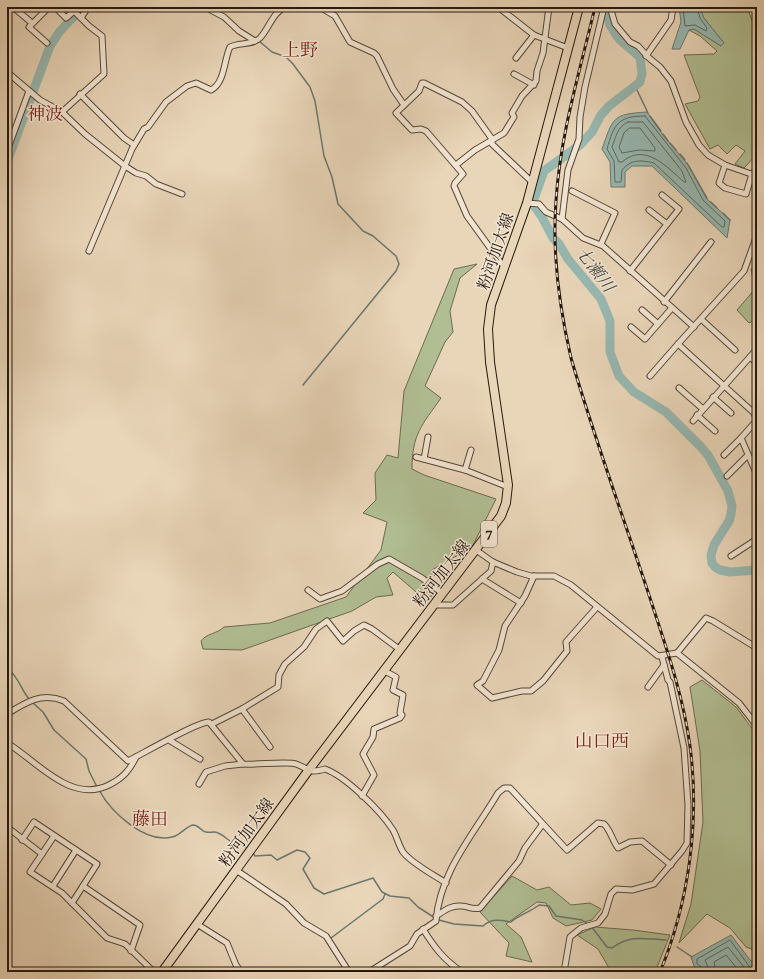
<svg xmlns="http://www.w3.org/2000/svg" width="764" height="979" font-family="'Gentium Book Plus','Noto Serif JP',serif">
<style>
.green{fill:#b1be93;stroke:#6b6b51}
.water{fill:#97b8b1;stroke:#697870}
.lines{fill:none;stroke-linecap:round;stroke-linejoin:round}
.shore{stroke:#5e6860;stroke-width:1}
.stream{stroke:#697870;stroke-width:1.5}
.river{stroke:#97b8b1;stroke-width:9}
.minor-casing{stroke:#564739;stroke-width:7}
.primary-casing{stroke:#25180f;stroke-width:10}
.minor{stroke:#f1e4d1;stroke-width:5}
.primary{stroke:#e9d5b8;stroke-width:8}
.rail-casing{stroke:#25180f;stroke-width:3}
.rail{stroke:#f1e4d1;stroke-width:1.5;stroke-dasharray:4.5;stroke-linecap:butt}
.labels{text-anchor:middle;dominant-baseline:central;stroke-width:3;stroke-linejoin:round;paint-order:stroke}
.shield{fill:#f1e4d1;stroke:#625549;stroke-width:1}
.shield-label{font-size:15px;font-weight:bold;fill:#25180f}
.street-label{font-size:16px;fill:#25180f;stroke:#f1e4d1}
.water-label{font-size:17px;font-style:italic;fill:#4d5048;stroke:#f1e4d1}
.quarter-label{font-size:18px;fill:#7a1f14;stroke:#f1e4d1}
</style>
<rect width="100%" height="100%" fill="#e9d5b8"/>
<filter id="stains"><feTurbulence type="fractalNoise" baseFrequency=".005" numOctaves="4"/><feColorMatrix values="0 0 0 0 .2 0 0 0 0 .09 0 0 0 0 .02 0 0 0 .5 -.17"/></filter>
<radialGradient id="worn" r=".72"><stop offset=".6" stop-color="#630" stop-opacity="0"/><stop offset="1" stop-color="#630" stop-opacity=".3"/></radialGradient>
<g class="green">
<polygon points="701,7 747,7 757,33 757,154 744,168 735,164 745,151 736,145 727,154 718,145 710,149 685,104 698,101 700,97 684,55 714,54 717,51 700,36 689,30 694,29 721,46 724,43 703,17"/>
<path d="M477,264l-17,14 -10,33 3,21 -8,10 -20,44 16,12c-19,27 -29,36 -29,71l12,6 72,24 -24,48 -40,23v26l-9,2 -30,-26 -6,6 6,17 -17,2 -24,14 -110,39 -39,-1 -2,-8c6,-8 16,-7 23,-14l46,-4 76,-26 35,-47 6,-28 -24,-9 13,-13 -1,-27 12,-18 11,3 6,-67 50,-122z"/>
<polygon points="757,268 757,319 749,323 737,310 755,289 751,269"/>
<polygon points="702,680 736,707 757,735 757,951 746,947 730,928 707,914 679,943 691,904 703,822 700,751 690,687"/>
<polygon points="512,876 537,890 549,887 571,905 590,903 601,909 592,920 566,926 553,918 546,903 537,902 506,924 521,937 532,962 506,956 509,943 480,912"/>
<polygon points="595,927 633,930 670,935 655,972 614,972 609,968 598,949 577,935"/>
</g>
<g class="water">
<polygon points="679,7 701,7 703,17 724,43 721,46 694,29 689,30 680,49 672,49 681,22"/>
<path d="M647,112l16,23 26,31 17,32 24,22 -3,18 -75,-72h-20l-7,6v15h-14l-1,-25 -8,-13c11,-31 10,-35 45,-37z"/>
<polygon points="731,935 757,969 757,972 703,972 694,966 691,957"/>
</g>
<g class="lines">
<g class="shore">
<polyline points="683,7 685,26 695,25 706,31 707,28 700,18 697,7"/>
<path d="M645,116l41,52 17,32 22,21 -1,6h-2l-68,-64c-13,-3 -23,-4 -32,7l-1,12h-6l-1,-21 -7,-12c7,-25 11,-33 38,-33z"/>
<path d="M628,122h15l39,49 4,11h-2c-17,-15 -39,-40 -62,-20h-3l-7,-15c4,-10 5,-20 16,-25z"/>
<polygon points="630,128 640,128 655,148 655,151 639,150 622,153 619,147 624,133"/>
<polyline points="705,972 703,968 697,964 697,959 730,940 752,970 757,971"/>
<polyline points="710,972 705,960 728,947 748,972"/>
<polyline points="716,972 714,962 726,955 740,972"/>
</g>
<g class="stream">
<polyline points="239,28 256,39"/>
<polyline points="259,41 272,52 286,57 293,64 310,87 315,101 324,156 332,177 338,204 363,231 373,236 396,256 399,264 396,271 303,385"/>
<polyline points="635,86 648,113"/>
<polyline points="650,116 661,131"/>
<polyline points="663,134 668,141"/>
<polyline points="670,143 676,150"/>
<polyline points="680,154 685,160"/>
<polyline points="687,163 707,198"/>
<polyline points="711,202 717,208"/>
<polyline points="723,213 730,220"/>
<path d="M7,668c13,10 13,21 23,32"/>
<polyline points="33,703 43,712 54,730 86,759 89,771 97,787"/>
<path d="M99,790c12,22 46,54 73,47 8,-1 14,-11 21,-12 6,0 9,7 13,7 4,1 9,-1 12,1 6,2 10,8 16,10 5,2 9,1 13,5"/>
<polyline points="253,853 255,856 271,855 277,860 297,850 305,852 310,858 303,869 314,888 324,894 373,878 382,892 390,896 409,898 418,907 435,918"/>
<path d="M439,920l15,4 29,2c9,-8 17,-6 28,-4 8,-7 19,-10 28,-17l10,1 7,10 26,4 6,4"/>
<path d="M591,926l16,21 5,1c20,-14 31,-9 54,-8"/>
<polyline points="331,938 383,899 385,894"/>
<polyline points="677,947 692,957"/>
</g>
<g class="river">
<polyline points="604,7 610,25 619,39 640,57 642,74 640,82 609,106 601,115 592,132 580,145 544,171 534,199 535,207 542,217 553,238 559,244 568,259 601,299 610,321 610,352 619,376 634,392 666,412 700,446 708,455 728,491 732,506 731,514 729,521 714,545 711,555 712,563 715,567 720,570 730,572 757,570"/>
<polyline points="7,162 50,46 60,31 83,7"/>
</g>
<defs>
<g id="minor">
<polyline points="13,7 32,23"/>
<polyline points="55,7 66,18 74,11 89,26 102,36 104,74 62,112"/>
<polyline points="205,7 224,17 239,31 255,41"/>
<polyline points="320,7 335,16 350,42 374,53 377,56 393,89 404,105"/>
<polyline points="498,7 534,35 568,48"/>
<polyline points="610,7 615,24 630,42 638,46 649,58 660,67 671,81 686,122 699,145 708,155 725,165 757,176"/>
<polyline points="81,18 88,7"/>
<polyline points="47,43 29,27 49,7"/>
<polyline points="646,56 671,20 673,7"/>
<polyline points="516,58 534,35"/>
<polyline points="7,72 40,100 62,112 85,134 125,166 136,173 146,176 156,184 182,194"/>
<polyline points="514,74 534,85"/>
<polyline points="80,94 124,138 134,145"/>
<polyline points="7,151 29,91"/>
<polyline points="456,165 475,150 504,133 514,117 512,113 522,96 536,81 537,71 543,53 549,7"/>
<polyline points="725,165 719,183 725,188 746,194 752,174 757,169"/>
<polyline points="572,191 615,213 601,244"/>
<polyline points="527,203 539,204 546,212 562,219 583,238 603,246 694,327"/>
<polyline points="649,210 667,224"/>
<polyline points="562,219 568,170 579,139 580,117 585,87 604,7"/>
<polyline points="757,235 744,271 678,344 754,413 757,421"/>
<path d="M89,251l43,-102 12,-20 4,-2 18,-25 21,-16 9,-3 15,7c14,-7 13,-31 19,-43 9,-5 21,-1 30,-9 9,-9 13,-27 26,-31"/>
<polyline points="505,265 501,263 467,216 454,186 455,183 463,174 426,131 421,129 412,130 396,113 419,91 422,83 424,83 462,102 472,111 492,139 492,144 532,182"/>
<polyline points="630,271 679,209 662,195"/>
<polyline points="664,302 711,242"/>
<polyline points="642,310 658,324"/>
<polyline points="701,319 735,350"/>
<polyline points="631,327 645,339 671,309"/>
<polyline points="750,357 757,363"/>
<polyline points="650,376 678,344"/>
<polyline points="679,388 703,409"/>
<polyline points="713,397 731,413"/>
<polyline points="697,415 715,431"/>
<polyline points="757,420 741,438 757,475"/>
<polyline points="693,421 757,349"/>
<polyline points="724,455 741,438"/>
<polyline points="416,457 465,470 508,487"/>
<polyline points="424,459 428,437"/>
<polyline points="465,470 471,450"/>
<polyline points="727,476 748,455"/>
<polyline points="476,550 493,562 517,572 531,576 554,576 571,585 658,656 677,653 706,618 713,621 757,648"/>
<polyline points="731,556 757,539"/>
<polyline points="534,576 525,596 505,626 499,650 483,681 477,685 492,698 522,691 531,691 543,681 567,651 566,642 597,607"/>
<polyline points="482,579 521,603"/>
<polyline points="308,590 320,599 342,591 378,564 389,559 422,578 442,593"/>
<polyline points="434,605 453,605 491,571 493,562"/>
<polyline points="677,653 739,703 757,726"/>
<polyline points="648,687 664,665"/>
<polyline points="242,709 270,747"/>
<path d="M7,714c19,-12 35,-22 57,-13l64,60c14,-7 71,-40 81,-39l34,42c11,1 47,-3 53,0 14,5 12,10 29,5 20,7 56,42 68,61 4,7 6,16 10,22 8,11 31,23 43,31"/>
<polyline points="212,724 242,709 278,687 279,675 285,664 304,647 316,629 327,621 343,641 354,631 364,625 372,629 399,649"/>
<polyline points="169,740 200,759"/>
<path d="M7,743c30,18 63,61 102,42 14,-7 21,-15 27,-28"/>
<polyline points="199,784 206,772 225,766 243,764"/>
<polyline points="362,796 374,775 363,754 373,737 374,729 400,718 402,715 400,713 403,695 393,690 396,677 383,670"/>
<polyline points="7,827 42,854 30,872 62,893 107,938 125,944 154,972"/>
<polyline points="22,840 34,822 97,864 72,903"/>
<polyline points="42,854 54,836"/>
<polyline points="236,870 286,904 304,923 326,936 349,972"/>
<polyline points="53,886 76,850"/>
<polyline points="83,886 140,925 131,951"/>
<path d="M436,916c8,-5 15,-11 25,-10 7,0 11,4 19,2l39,-47 6,-13 17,-23"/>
<polyline points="197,924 227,943 236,965 241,972"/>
<path d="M423,929c11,18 21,31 39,43"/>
<path d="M369,972l41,-26 7,-12 19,-13c4,-50 38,-87 62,-128l6,-5h6l57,62 31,-27 6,1c7,7 8,16 14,24l12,-6 12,-1 29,24"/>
<polyline points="564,972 570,937 581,928 598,923 605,914 611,894 616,889 632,890 654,884 682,851 687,843 688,805 684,748 670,682 668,680 662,657"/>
</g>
<polyline id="primary" points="162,972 308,771 501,516 506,503 508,485 490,362 488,329 491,305 527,203 579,7"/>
</defs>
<use href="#minor" class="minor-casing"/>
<use href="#primary" class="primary-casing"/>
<use href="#minor" class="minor"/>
<use href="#primary" class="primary"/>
<defs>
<path id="rail" d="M595,7c-15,64 -35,128 -39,194 -4,53 3,105 15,157 23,79 52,158 78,237 16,49 34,99 41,151 10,75 -1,156 -30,226"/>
</defs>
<use href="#rail" class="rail-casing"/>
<use href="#rail" class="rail"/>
</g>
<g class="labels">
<rect class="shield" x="481" y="521" width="16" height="26" rx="3"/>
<g class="shield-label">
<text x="489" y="534">7</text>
</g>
<g class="street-label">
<text transform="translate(495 251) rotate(-71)">粉河加太線</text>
<text transform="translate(441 573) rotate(-52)">粉河加太線</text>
<text transform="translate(246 832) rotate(-54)">粉河加太線</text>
</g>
<g class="water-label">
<text transform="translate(596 269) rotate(53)">七瀬川</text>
</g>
<g class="quarter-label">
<text x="300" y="49">上野</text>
<text x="45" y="113">神波</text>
<text x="602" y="740">山口西</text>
<text x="150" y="818">藤田</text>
</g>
</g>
<rect width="764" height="979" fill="none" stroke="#e9d5b8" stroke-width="24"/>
<rect x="8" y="8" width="748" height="963" fill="none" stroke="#25180f" stroke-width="2"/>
<rect x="12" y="12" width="740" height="955" fill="none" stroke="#25180f"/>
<rect width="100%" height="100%" filter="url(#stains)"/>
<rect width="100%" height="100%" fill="url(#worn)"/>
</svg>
